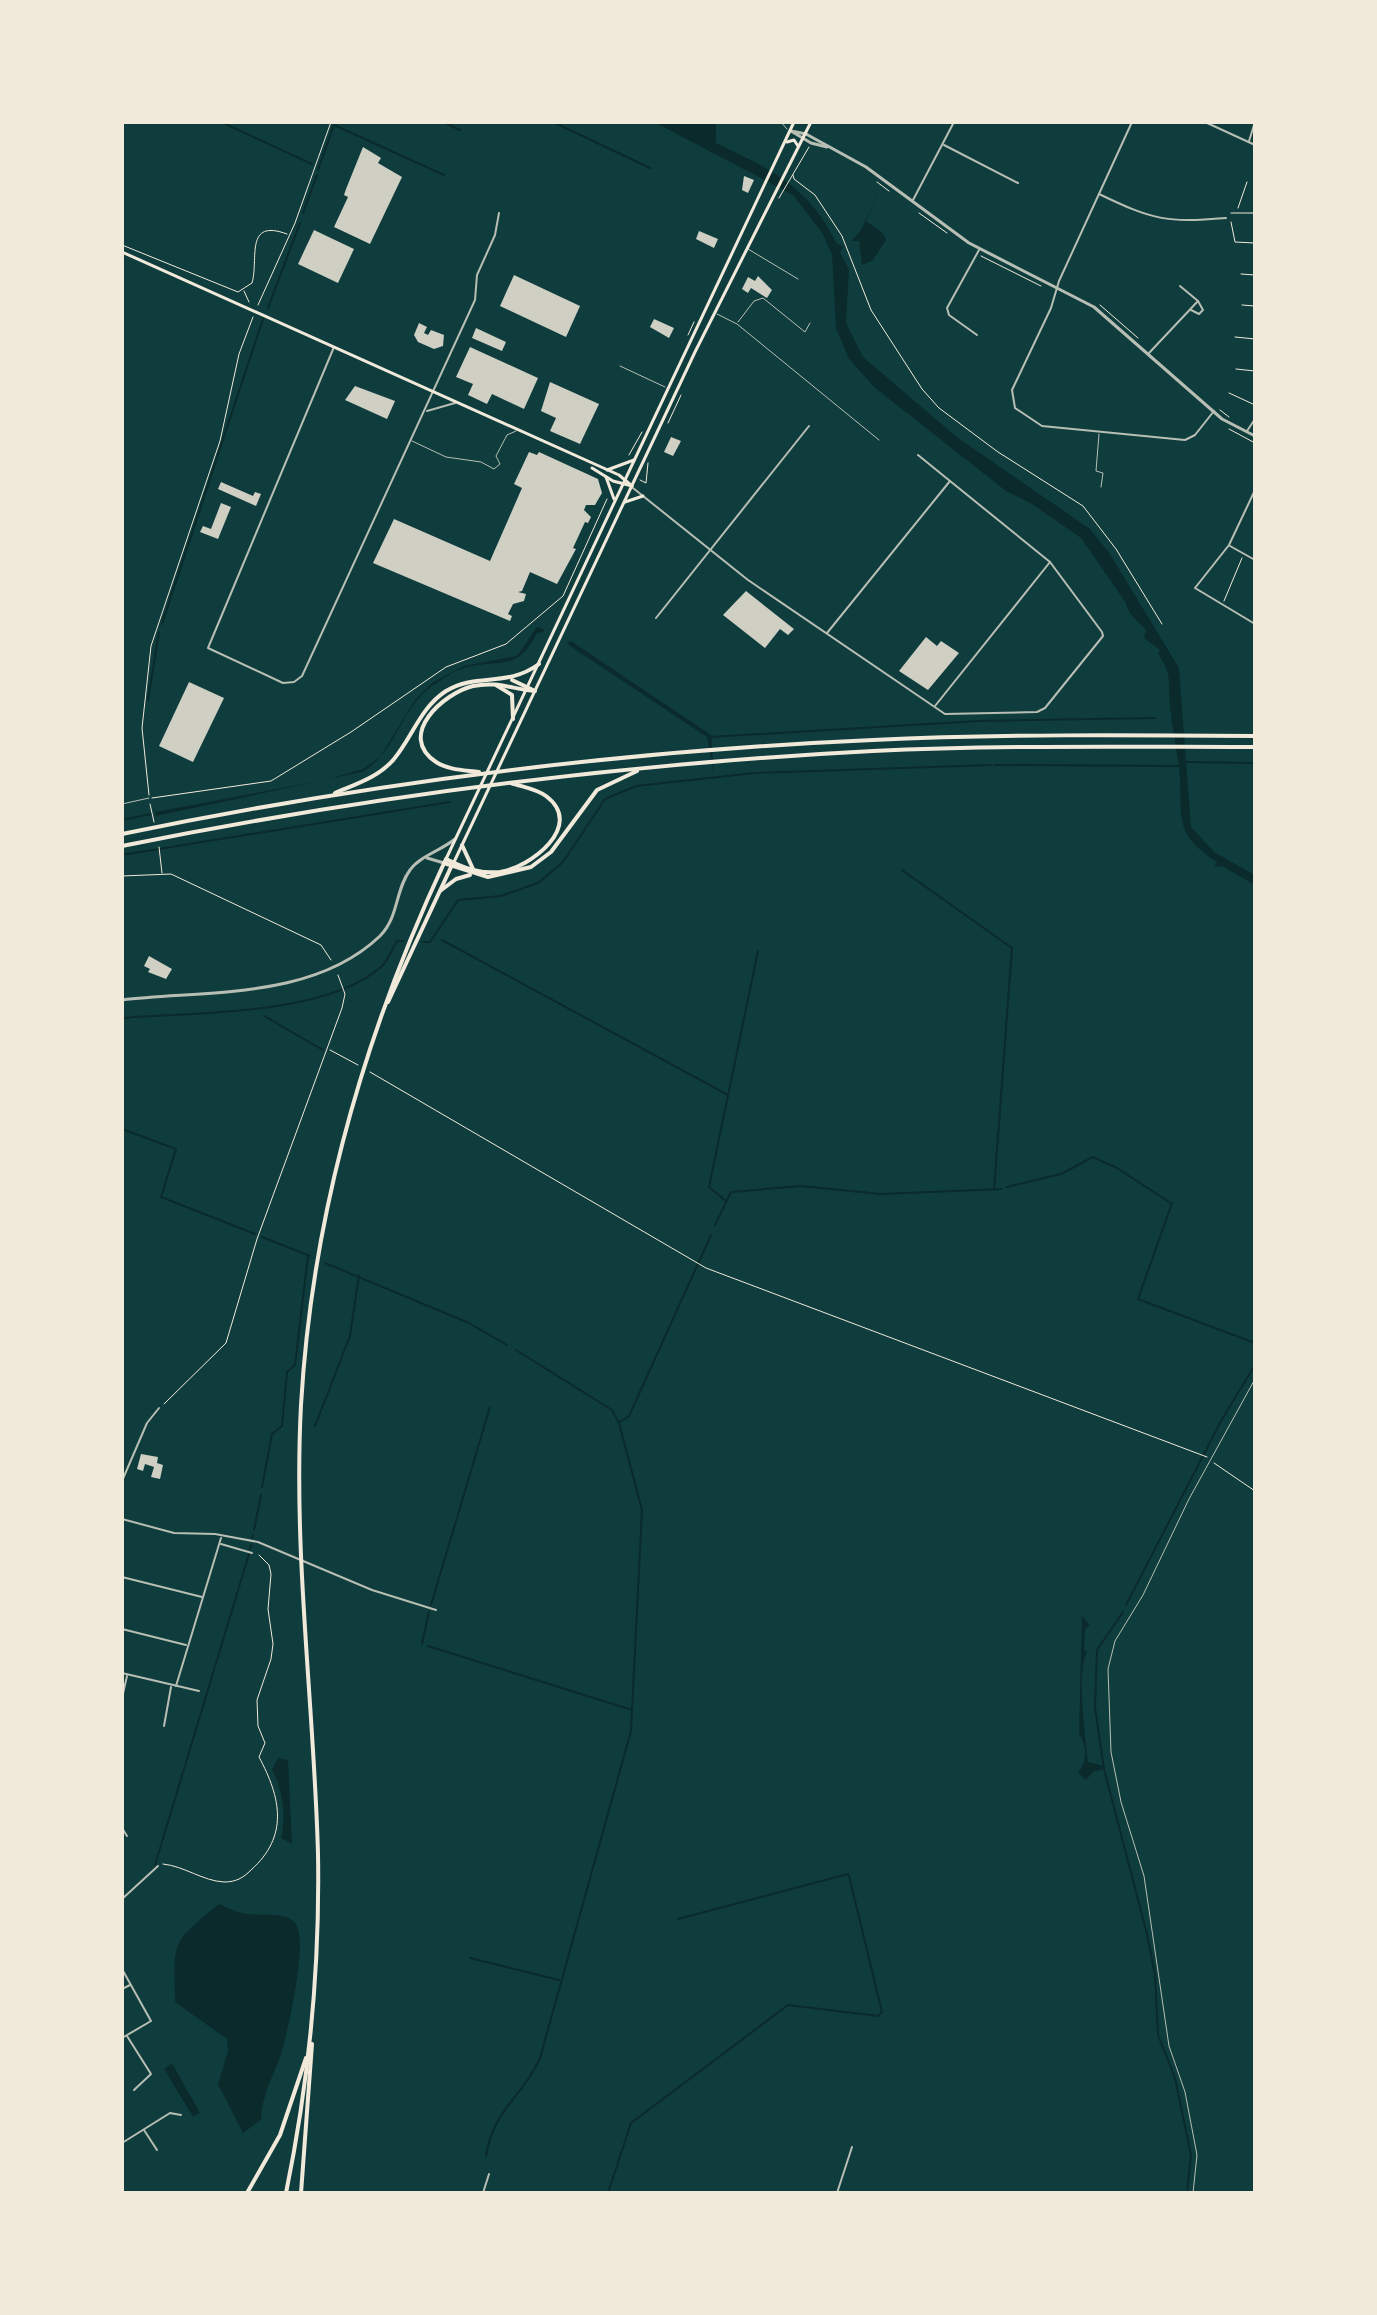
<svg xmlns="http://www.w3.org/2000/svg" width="1377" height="2315" font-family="'DejaVu Sans',sans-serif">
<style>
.water{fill:#0a2a2b}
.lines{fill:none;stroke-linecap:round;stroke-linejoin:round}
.stream{stroke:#0a2a2b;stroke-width:2}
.building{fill:#cfcfc3}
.path{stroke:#f1e9da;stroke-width:1}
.service{stroke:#b8beb3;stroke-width:1}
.minor{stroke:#b8beb3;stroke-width:2}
.tertiary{stroke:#b8beb3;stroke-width:3}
.secondary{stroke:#f1e9da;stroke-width:3}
.primary{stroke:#f1e9da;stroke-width:3}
.trunk{stroke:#f1e9da;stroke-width:4}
.motorway{stroke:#f1e9da;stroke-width:4}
</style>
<rect width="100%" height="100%" fill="#0f3d3e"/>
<g class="water">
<path d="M654,122h57l5,3v18c56,27 92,42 121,101l7,2 -4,6 9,18 -3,53 17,34 95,81 132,91 20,25 69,114 12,159 23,25 41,23v10l-33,-19 -8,1 3,-5c-47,-30 -33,-49 -38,-95 -3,-20 -7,-41 -9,-61 -3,-25 4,-28 -12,-52l2,-4 -16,-12 2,-7c-5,-9 -17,-13 -20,-28l-45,-65 -49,-34 -26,-13 -132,-104 -25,-28 -13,-31 -4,-73 -9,-21 -30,-39z"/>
<polygon points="881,187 866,221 883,233 886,240 873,260 862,265 859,241 851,241 861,230"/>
<path d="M537,627l7,2 -1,3 -6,1c-20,40 -37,25 -73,35 -11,3 -23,12 -32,18 -32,23 -35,66 -70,86l-206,44 -1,-4 170,-32 38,-11 17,-12 35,-57 17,-17 32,-17 53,-10z"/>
<polygon points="571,641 711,735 714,775 707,737 573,648 567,643"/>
<path d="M1082,1616l8,9 -5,5 -1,19 3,4c-11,17 -1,87 1,109l16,4v3l-11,3 -7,8 -8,-7c9,-12 10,-26 1,-39z"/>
<path d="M278,1758l10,2 4,84 -11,-6c5,-19 2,-50 -9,-68z"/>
<path d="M219,1904c9,4 19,9 29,10 14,2 37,-3 47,9 14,15 -6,100 -11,121 -7,27 -22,47 -23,76l-18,13 -25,-49 10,-33 -1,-12 -52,-37c-1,-62 -5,-58 44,-98z"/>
<polygon points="172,2063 200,2113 193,2117 164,2069"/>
</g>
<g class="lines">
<g class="stream">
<polyline points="221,122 312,164"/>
<polyline points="443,122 460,130"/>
<polyline points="553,122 650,168"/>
<polyline points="334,125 444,175"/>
<polyline points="318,170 335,122"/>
<polyline points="303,213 317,175"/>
<polyline points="268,308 300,223"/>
<polyline points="162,624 263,319"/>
<polyline points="148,700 159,632"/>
<polyline points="710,737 978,721 1156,718"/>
<polyline points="1184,762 1255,763"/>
<polyline points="994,765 1179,766"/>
<polyline points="122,820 151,814"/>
<polyline points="122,855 450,802"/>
<polyline points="902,870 1012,948 994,1190"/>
<polyline points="442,940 728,1095"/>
<polyline points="423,942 430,942 458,900 501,896 538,883 563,862 605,799 636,786 755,773 991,765"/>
<polyline points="264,1016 323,1050"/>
<path d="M122,1018c72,-6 203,-2 259,-51 7,-6 11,-18 16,-26h7"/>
<polyline points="122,1129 176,1149 161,1197 255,1234"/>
<polyline points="1007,1187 1061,1174 1093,1157 1117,1168 1169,1202"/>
<polyline points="726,1201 709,1187 758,951"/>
<polyline points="1172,1203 1138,1299 1255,1343"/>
<polyline points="715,1225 731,1192 800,1186 881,1194 1002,1189"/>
<polyline points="262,1237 310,1256"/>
<polyline points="325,1263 469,1323 507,1345"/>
<polyline points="620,1422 629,1416 711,1235"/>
<polyline points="315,1426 350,1336 359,1275"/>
<polyline points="262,1487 272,1434 282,1426 287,1372 295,1365 308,1255"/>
<polyline points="254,1530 261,1495"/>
<polyline points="252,1538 253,1535"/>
<polyline points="250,1549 251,1545"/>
<polyline points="431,1605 490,1407"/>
<polyline points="1126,1605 1221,1421 1255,1365"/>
<polyline points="1123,1612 1097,1650 1095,1707 1104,1769 1147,1934 1155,1975 1158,2035 1175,2078 1191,2155 1187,2193"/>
<polyline points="422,1644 429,1612"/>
<polyline points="428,1646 632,1710"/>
<polyline points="155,1865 249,1554"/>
<polyline points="678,1919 848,1874"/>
<polyline points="470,1958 559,1980"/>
<path d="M486,2156c7,-47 37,-59 54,-98l91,-327 11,-221 -23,-87 -7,-13 -96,-60"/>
<polyline points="608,2193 631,2123 788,2005 878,2016 882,2012 849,1876"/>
</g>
</g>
<g class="building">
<polygon points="363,147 381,158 378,163 402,177 370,244 334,227 348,197 344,195 346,189"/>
<polygon points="744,176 754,180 748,193 742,190"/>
<polygon points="314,230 354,249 338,283 298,264"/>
<polygon points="699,231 718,239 714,248 696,239"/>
<polygon points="514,275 580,306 566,337 500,306"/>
<polygon points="758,276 772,290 767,298 751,288 748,293 742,289 748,277 755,281"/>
<polygon points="654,319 674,328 669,338 650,327"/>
<polygon points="419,323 427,327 424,333 428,335 431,330 444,335 443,346 434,349 418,342 414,335"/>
<polygon points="476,328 506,342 502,351 472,338"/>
<polygon points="470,347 538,378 524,409 492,394 487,404 468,395 473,384 456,377"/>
<polygon points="550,382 599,404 580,444 550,431 556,418 541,411"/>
<polygon points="355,386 395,401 387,419 345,400"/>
<polygon points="671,437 681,441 673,456 664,452"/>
<polygon points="529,452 537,455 539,452 598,479 602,493 595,505 586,505 584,510 591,517 588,523 585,522 573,548 576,549 557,584 530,572 522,591 518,592 526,594 524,601 513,604 508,614 512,616 510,621 373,563 394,519 490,561 522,488 514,484"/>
<polygon points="221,482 253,496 255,492 261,494 256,506 218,489"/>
<polygon points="221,503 231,507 218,539 200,532 203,526 211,529"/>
<polygon points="746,591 794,629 788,635 780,629 765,648 723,615"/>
<polygon points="926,637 937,646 941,641 959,653 928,690 899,671"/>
<polygon points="189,682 224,698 193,762 159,746"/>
<polygon points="149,956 172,969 166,979 148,972 150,969 144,966"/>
<polygon points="141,1454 158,1457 157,1463 163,1465 160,1479 151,1477 154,1467 145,1464 143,1471 137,1469"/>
</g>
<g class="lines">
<g class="path">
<polyline points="793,175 794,179 815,195 842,236 871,310 922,389 939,408 998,452 1083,506 1116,549 1162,624"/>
<polyline points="877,182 889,191"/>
<polyline points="779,198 809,147"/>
<polyline points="1238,208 1247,182"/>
<polyline points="919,213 947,233"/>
<polyline points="1231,213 1255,213"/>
<polyline points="1231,222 1235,242 1255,243"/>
<path d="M122,245l116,47 14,-9c7,-24 -8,-65 35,-49"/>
<polyline points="981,256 1041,286"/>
<polyline points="1241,274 1255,275"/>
<polyline points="244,291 249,302"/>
<polyline points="258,305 295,223 331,122"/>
<polyline points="1100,305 1138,338"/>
<polyline points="1242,305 1255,306"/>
<polyline points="688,335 694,322"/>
<polyline points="1235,337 1255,339"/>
<polyline points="1236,369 1255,371"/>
<polyline points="1229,393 1255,405"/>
<polyline points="1220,410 1229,417"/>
<polyline points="668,423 681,395"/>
<polyline points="1229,429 1255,443"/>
<polyline points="629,455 642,432"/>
<polyline points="640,480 646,483 648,463"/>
<polyline points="1224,601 1242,558"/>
<polyline points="149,795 142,728 151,646 220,441 239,354 253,317"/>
<polyline points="152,798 271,781 351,732 446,667 506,644 563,596 607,499"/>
<polyline points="150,804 154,822"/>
<polyline points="159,847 162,873"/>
<polyline points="122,876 171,874 321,945 331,960"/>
<polyline points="330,1050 358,1065"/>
<polyline points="370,1072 706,1268 1207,1457"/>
<polyline points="164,1404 226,1343 257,1239 342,1008 345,994 338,975"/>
<polyline points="1214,1463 1255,1491"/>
<path d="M163,1864c21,2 40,17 61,18 12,0 19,-4 27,-12 38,-34 30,-72 8,-113l6,-14 -7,-17 -1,-26 14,-41 2,-15 -5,-35 3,-35 -2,-9 -10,-10"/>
</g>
<g class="service">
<polyline points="781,122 787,129"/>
<polyline points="748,249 798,279"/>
<polyline points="717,314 737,324 879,440"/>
<polyline points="738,322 754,301 763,298 805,332 810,323"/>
<polyline points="620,366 665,387"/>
<polyline points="1099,434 1096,471 1103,473 1101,487"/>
<polyline points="412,441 446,457 481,462 494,469 500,464 496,456 507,435 516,431"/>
<polyline points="122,804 149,798"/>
<polyline points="1193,2193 1197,2155 1185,2092 1169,2046 1144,1876 1121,1802 1111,1752 1108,1669 1115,1641 1143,1595 1189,1499 1255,1379"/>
</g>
<g class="minor">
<polyline points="1132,122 1059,281 1051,308 1012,390 1015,408 1042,426 1185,440 1195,435 1214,411"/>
<polyline points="1205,122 1255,145"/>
<polyline points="1249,141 1255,122"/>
<polyline points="944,145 1018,183"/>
<path d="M1099,194c54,26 67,29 127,24"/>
<polyline points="913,200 954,122"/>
<polyline points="1191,310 1199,314 1203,310 1198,301"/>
<polyline points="977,335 949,315 947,308 979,250"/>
<polyline points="334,347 208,648 283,683 294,682 302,676 475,300 477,275 495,235 499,213"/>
<polyline points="1149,353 1198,301 1180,286"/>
<polyline points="427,411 455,403"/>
<polyline points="1247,431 1255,419"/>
<polyline points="633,488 748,580 945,714 1037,712 1045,708 1103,636 1102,632 1050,562 950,481"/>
<polyline points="1255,490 1229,545 1195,588 1255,624"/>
<polyline points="1230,546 1255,560"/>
<polyline points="656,618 809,426"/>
<polyline points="827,633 950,481 918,455"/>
<polyline points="935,706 1050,562"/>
<polyline points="122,1481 147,1423 159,1408"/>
<polyline points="122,1519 174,1533 215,1534 258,1542 372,1590 436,1610"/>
<polyline points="221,1544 252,1553"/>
<polyline points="122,1577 202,1597"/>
<polyline points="122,1629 186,1645"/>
<polyline points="122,1673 199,1691"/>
<polyline points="176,1686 221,1538"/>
<polyline points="122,1698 127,1676"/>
<polyline points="164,1726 171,1687"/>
<polyline points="122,1828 127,1836"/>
<polyline points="122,1899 158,1866"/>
<polyline points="122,1969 151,2021 122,2038"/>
<polyline points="122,1989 130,1985"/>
<polyline points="127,2036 151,2074 134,2090"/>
<polyline points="144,2130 157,2150"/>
<polyline points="122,2143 170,2113 181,2115"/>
<polyline points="483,2193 489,2174"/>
<polyline points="837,2193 852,2147"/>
</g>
<g class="tertiary">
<polyline points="791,131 806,134 866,167 969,243 1094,307 1222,419 1255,436"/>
<polyline points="791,131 811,143 827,147"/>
<polyline points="427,858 444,863"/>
<path d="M122,1000c85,-10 191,0 258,-64 19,-19 15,-46 30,-66 10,-14 32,-20 45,-31"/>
</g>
<g class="secondary">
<polyline points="122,252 619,475 632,486"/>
<polyline points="592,468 613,481 632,486"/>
</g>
<g class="primary">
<polyline points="787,142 794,140 798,146"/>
<polyline points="607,470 634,460"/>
<polyline points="606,477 614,499"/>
<polyline points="625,502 643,496"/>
<polyline points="446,859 794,122"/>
<polyline points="454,862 695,352 811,122"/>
</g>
<g class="trunk">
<polyline points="388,1002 452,865"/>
<polyline points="247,2193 280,2135 306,2058"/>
<path d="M286,2193c23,-112 34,-224 32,-339 -4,-150 -25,-299 -17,-449 11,-190 64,-373 144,-544"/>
<polyline points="301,2193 312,2044"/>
</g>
<g class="motorway">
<polyline points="512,680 533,690"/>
<polyline points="496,685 512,695 513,719"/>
<path d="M479,772c-14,-2 -31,-2 -43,-10 -40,-27 8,-69 37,-76 24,-5 39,3 62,5"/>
<path d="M335,793c21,-9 44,-16 59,-34 19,-23 26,-51 52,-68 32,-19 60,-3 93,-27"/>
<path d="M122,834c247,-51 499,-83 751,-94 127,-6 255,-5 382,-4"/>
<polyline points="462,845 473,869"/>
<path d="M122,846c248,-50 498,-82 751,-95 127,-6 255,-4 382,-4"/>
<path d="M446,859c18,9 33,15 54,13 29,-4 86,-46 46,-76 -9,-7 -23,-9 -35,-13"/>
<polyline points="444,863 488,877 531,867 551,852 597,790 637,771"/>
<polyline points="440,891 456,879 470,875"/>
</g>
</g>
<rect width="1377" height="2315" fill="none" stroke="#f1e9da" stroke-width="248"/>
</svg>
